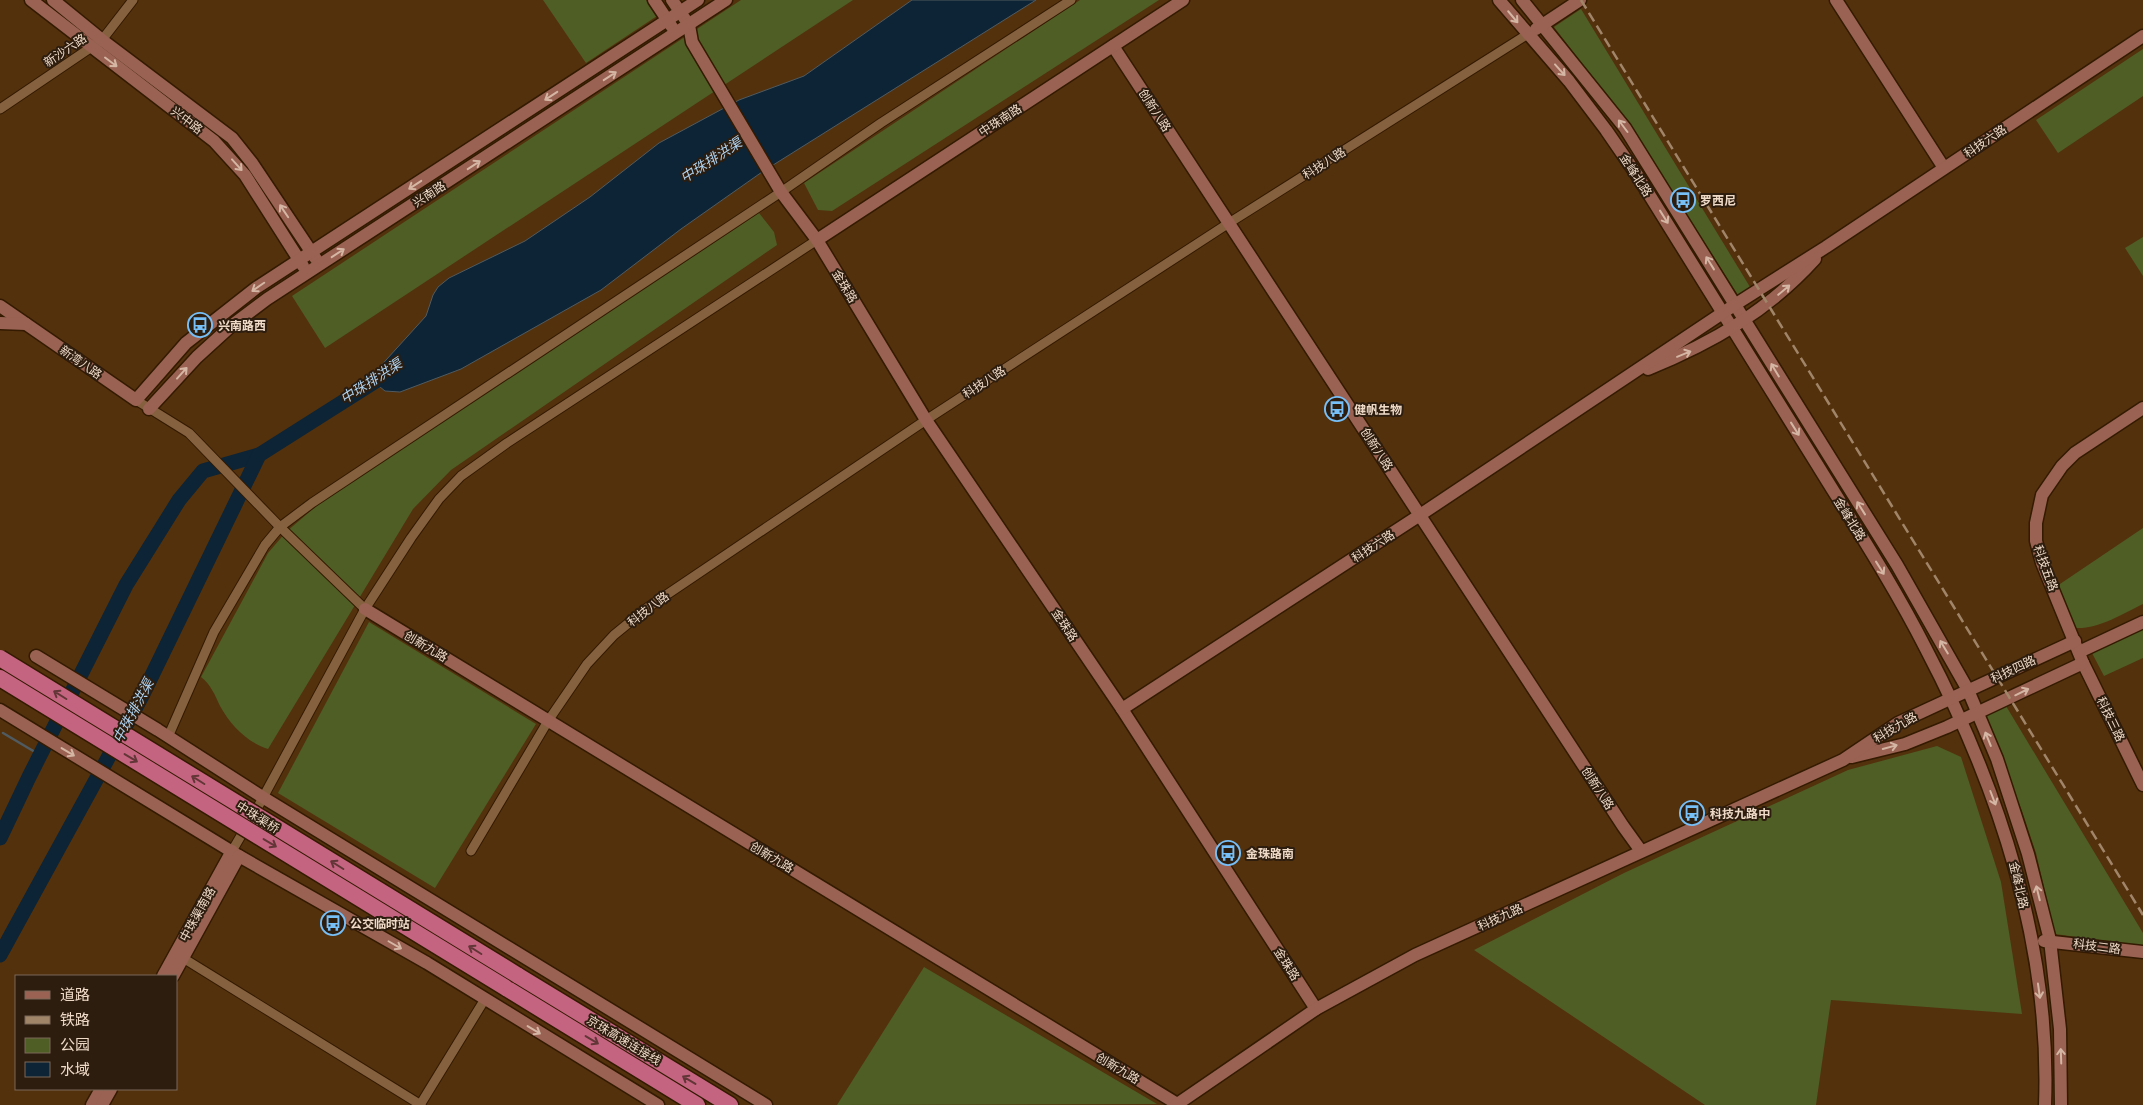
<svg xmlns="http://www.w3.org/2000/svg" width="2143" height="1105" font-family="Poppins,'Noto Sans SC',sans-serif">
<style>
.green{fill:#4e5e25}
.water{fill:#0c2435;stroke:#505b61}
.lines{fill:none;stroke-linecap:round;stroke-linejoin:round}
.stream{stroke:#505b61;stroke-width:2.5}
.river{stroke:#0c2435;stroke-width:15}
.street-casing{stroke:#331a01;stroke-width:11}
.secondary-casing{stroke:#331a01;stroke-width:15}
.highway-casing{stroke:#331a01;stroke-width:19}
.street{stroke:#86613f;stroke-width:9}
.secondary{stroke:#996252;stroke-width:12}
.highway{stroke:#c56480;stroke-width:16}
.rail{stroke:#a18569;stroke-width:2.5;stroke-dasharray:10 5;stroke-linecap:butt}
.highway-bridge-casing{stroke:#331a01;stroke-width:19;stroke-linecap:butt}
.highway-bridge{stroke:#c56480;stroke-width:16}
.oneway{stroke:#d5b6a4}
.oneway2{stroke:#623637}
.labels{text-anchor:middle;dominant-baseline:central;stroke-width:4;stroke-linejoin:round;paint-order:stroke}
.street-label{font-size:12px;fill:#efdac7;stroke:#2d1d0f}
.poi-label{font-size:12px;font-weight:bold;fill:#efdac7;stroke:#2d1d0f;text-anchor:start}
.water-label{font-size:14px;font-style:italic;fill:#add1ee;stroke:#2d1d0f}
</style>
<rect width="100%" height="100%" fill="#53310d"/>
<g class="green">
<polygon points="543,0 646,0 657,16 586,63"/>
<polygon points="741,0 853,0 325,348 292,296"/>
<polygon points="1080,0 1159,0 832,211 818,210 804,183"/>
<polygon points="1581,9 1750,287 1738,295 1631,127 1554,27"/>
<polygon points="2143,49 2143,96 2058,153 2036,120"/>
<path d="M759,213l15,19 3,13 -326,225 -38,39 -145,240c-21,-7 -37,-23 -48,-43 -5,-11 -9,-21 -19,-29l67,-124 18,-21 42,-36z"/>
<polygon points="2143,237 2143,276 2125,248"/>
<path d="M2143,528v76c-20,10 -45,25 -67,24l-19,-42z"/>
<polygon points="369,622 536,724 435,888 278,793"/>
<polygon points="2143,629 2143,658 2104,676 2092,653"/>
<polygon points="2006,706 2143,933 2143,946 2055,934 2036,853 2022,811 1984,716"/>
<polygon points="1937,746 1961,757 2001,882 2022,1014 1831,1000 1816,1105 1705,1105 1474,950 1624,873 1848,770"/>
<polygon points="924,967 1157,1104 837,1105"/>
</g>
<polygon class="water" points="912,0 1036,0 762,172 681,229 601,290 461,369 400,392 385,391 374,382 377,370 426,316 433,295 438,287 449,278 525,241 590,197 659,143 739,100 804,76"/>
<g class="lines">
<polyline class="stream" points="3,733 40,755"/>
<g class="river">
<polyline points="0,838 29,777 126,585 179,500 203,471 259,455"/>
<polyline points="0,955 142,696 259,455 390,372"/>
</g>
<defs>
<g id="street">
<polyline points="0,109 102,40 133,0"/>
<polyline points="136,400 189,433 280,527 365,609"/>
<polyline points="168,737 214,632 265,545 280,527 312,503 781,192 881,123 1071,0"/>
<polyline points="253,816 365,609 411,538 439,499 461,476 507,443 817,240"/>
<polyline points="232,851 246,827"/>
<polyline points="471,851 548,721 587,664 614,635 647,608 926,420 1229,223 1528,34"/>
<polyline points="183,958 421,1105"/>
<polyline points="420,1105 485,999"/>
</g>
<g id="secondary">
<polyline points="31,0 214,141 245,175 303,266"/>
<polyline points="53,0 102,40 232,138 252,163 316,259"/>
<polyline points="654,0 672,27"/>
<polyline points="672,0 689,25 692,42 781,192 817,240 926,420 1122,709 1316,1009"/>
<path d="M1499,0l70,81 37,49 31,45c61,97 121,194 181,291 37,60 76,120 108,183 73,139 125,297 119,456"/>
<polyline points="1522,0 1625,128 1897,565 1968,690 1997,759 2028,854 2050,940 2060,1029 2061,1105"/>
<polyline points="1836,0 1944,168"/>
<polyline points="1536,29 1580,0"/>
<polyline points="1113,46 1623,826 1641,851"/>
<polyline points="817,240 1183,0"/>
<polyline points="0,306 136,400 186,343 256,288 698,0"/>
<polyline points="0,323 26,324"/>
<path d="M1648,369c64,-26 120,-58 167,-110"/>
<polyline points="2143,408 2075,453 2062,466 2042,495 2036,523 2036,541 2042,563 2083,663 2143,785"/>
<polyline points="149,409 197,357 231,326 267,299 726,0"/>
<polyline points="365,609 1179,1105"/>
<polyline points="2079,652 2143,622"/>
<polyline points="36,656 158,730 264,798 766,1105"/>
<polyline points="1122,709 1420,515 1736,304 1826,247 2143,36"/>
<polyline points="0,710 239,856 427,963 658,1105"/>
<polyline points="1852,757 1905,744 1947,727 2083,663"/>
<polyline points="2044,941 2143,952"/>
<polyline points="163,976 232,851"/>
<polyline points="173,976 239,856"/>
<polyline points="92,1105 101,1089"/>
<polyline points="102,1105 111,1089"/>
<polyline points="1176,1105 1316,1009 1415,955 1843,760 1898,723 2075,641"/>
</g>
<g id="highway">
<polyline points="517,975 730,1105"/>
<polyline points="506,988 697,1105"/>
</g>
</defs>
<use href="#street" class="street-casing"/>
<use href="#secondary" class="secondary-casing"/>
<use href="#highway" class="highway-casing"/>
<use href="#street" class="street"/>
<use href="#secondary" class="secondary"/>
<use href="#highway" class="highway"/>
<polyline class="rail" points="1581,0 2143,915"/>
<defs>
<g id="highway-bridge">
<polyline points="0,658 517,975"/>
<polyline points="0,678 506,988"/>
</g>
</defs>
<use href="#highway-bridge" class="highway-bridge-casing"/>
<use href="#highway-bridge" class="highway-bridge"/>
</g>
<defs><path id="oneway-shaft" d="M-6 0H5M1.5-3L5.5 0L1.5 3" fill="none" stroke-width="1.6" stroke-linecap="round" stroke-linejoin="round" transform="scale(1.25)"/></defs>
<g class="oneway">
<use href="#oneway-shaft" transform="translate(1513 17) rotate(50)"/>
<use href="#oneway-shaft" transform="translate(111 62) rotate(37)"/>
<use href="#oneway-shaft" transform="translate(1560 70) rotate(48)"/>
<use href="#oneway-shaft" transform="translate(610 76) rotate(-33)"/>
<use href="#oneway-shaft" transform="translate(551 96) rotate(147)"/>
<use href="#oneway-shaft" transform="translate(1623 126) rotate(-127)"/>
<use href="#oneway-shaft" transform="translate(237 165) rotate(48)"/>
<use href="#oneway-shaft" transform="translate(474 165) rotate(-33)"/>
<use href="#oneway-shaft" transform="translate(415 185) rotate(147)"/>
<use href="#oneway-shaft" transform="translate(284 211) rotate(-124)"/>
<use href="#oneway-shaft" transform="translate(1664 217) rotate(58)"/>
<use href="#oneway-shaft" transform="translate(338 253) rotate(-33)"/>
<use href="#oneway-shaft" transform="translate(1710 263) rotate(-122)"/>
<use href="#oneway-shaft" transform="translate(258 287) rotate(145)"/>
<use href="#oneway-shaft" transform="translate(1784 290) rotate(-40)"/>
<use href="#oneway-shaft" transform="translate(1684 354) rotate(-22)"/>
<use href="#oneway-shaft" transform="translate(1775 370) rotate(-121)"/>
<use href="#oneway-shaft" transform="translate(182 373) rotate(-48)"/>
<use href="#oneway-shaft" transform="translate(1795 429) rotate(58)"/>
<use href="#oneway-shaft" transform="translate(1861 508) rotate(-122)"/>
<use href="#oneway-shaft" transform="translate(1880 568) rotate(58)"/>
<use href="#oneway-shaft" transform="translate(1944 647) rotate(-121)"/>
<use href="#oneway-shaft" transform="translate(2022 692) rotate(-26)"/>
<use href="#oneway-shaft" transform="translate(1988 739) rotate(-112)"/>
<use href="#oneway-shaft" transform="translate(1890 747) rotate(-15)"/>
<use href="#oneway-shaft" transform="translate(68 752) rotate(31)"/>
<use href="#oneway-shaft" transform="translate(1993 798) rotate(69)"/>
<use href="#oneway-shaft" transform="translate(2038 893) rotate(-104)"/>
<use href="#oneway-shaft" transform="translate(395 945) rotate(30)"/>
<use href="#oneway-shaft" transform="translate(2039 991) rotate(82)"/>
<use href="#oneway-shaft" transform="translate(534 1030) rotate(31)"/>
<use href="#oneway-shaft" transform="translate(2061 1056) rotate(-92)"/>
</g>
<g class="oneway2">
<use href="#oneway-shaft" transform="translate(60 695) rotate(-148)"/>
<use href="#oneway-shaft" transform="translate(131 758) rotate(31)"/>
<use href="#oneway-shaft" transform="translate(198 780) rotate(-148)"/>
<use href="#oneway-shaft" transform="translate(270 843) rotate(31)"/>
<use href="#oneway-shaft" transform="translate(337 865) rotate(-148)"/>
<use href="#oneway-shaft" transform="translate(475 950) rotate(-148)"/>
<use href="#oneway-shaft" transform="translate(592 1040) rotate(31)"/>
<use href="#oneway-shaft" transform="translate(689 1080) rotate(-149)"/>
</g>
<defs>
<symbol id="bus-ring" viewBox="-11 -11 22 22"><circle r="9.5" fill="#2d1d0f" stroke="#77bff7" stroke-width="1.5"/><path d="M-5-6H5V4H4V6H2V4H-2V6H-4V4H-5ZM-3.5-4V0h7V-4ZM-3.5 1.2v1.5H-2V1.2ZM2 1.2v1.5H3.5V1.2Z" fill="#77bff7"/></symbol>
</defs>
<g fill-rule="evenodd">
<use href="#bus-ring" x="1669" y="186" width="28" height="28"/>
<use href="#bus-ring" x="186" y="311" width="28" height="28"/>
<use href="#bus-ring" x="1323" y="395" width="28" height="28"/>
<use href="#bus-ring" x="1678" y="799" width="28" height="28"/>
<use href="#bus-ring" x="1214" y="839" width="28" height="28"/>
<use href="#bus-ring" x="319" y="909" width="28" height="28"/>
</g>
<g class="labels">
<g class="street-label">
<text transform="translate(65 50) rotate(-34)">新沙六路</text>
<text transform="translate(1155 110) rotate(57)">创新八路</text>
<text transform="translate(187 120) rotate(37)">兴中路</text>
<text transform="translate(1000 120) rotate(-33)">中珠南路</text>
<text transform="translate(1985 141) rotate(-34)">科技六路</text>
<text transform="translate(1324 163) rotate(-32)">科技八路</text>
<text transform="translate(1636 175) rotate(57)">金峰北路</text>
<text transform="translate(429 194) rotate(-33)">兴南路</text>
<text transform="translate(845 286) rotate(59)">金珠路</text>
<text transform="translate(81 362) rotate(35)">新湾八路</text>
<text transform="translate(984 382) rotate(-33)">科技八路</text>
<text transform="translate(1377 449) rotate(57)">创新八路</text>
<text transform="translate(1850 519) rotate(58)">金峰北路</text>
<text transform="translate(1373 546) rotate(-33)">科技六路</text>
<text transform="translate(2046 568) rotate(70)">科技五路</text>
<text transform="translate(648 609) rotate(-37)">科技八路</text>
<text transform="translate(1065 625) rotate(56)">金珠路</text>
<text transform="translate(426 646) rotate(31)">创新九路</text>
<text transform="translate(2013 669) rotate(-25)">科技四路</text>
<text transform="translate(2111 719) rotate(64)">科技三路</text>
<text transform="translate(1895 727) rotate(-30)">科技九路</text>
<text transform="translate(1598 788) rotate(57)">创新八路</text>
<text transform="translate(258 817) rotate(32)">中珠渠桥</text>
<text transform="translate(772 857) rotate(31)">创新九路</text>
<text transform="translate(2019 885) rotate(77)">金峰北路</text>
<text transform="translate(197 914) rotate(-61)">中珠渠南路</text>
<text transform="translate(1500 917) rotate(-24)">科技九路</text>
<text transform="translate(2097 946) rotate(7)">科技二路</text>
<text transform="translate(1287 964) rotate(57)">金珠路</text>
<text transform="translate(624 1040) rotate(31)">京珠高速连接线</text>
<text transform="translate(1118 1068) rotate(31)">创新九路</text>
</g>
<g class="poi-label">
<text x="1700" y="200">罗西尼</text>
<text x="218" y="325">兴南路西</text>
<text x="1354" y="409">健帆生物</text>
<text x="1710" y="813">科技九路中</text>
<text x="1246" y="853">金珠路南</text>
<text x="350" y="923">公交临时站</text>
</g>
<g class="water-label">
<text transform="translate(711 160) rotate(-33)">中珠排洪渠</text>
<text transform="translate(371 381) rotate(-33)">中珠排洪渠</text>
<text transform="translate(133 711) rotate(-62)">中珠排洪渠</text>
</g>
</g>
<rect x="15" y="975" width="162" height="115" fill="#2d1d0f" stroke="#7b6959"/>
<rect x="25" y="991" width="25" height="8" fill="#996252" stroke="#7b6959"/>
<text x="60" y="1000" font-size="15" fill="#efdac7">道路</text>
<rect x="25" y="1016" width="25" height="8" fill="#a18569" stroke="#7b6959"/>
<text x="60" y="1025" font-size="15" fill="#efdac7">铁路</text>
<rect x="25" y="1038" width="25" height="15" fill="#4e5e25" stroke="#7b6959"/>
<text x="60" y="1050" font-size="15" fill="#efdac7">公园</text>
<rect x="25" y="1062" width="25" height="15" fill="#0c2435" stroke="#7b6959"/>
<text x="60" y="1075" font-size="15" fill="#efdac7">水域</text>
</svg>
